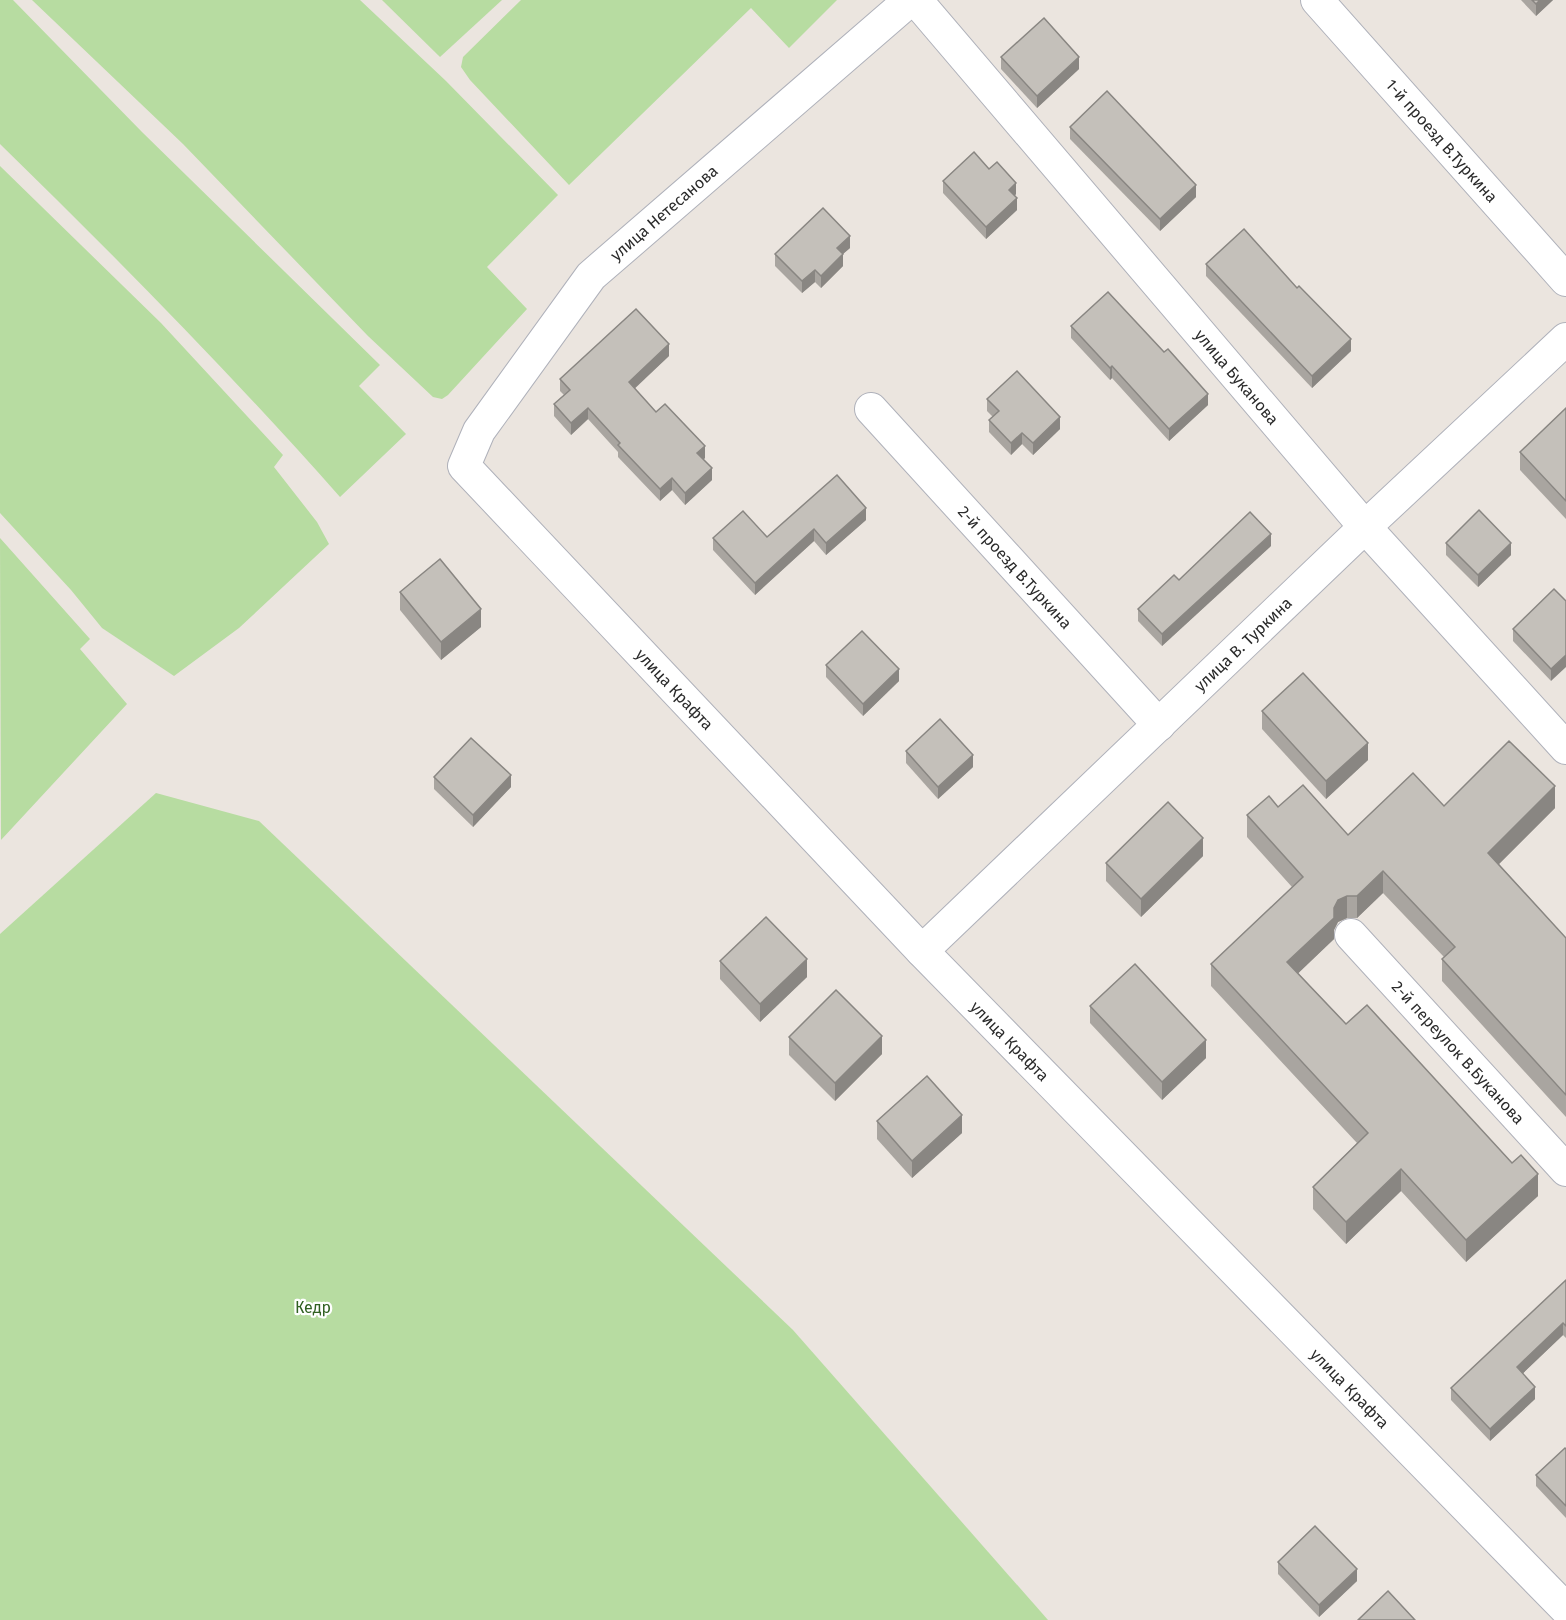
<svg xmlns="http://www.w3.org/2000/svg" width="1566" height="1620" font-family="'Fira Sans',sans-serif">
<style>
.green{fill:#b7dca1}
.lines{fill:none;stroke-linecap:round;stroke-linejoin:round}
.minor-casing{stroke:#afb1ba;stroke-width:34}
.minor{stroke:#fff;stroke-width:32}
.wall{fill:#a9a5a0}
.shaded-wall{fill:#898682}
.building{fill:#c4c0ba;stroke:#898682;stroke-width:1.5}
.labels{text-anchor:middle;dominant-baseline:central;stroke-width:4.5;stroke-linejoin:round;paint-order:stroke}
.street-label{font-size:16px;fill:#2b2b2b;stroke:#fff}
.park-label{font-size:16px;fill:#316122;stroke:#fff}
</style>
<rect width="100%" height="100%" fill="#ebe5df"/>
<g class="green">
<path d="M0,0h13l129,132 238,233 -21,21 47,48 -66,63c-108,-122 -223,-239 -340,-353z"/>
<polygon points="32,0 360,0 446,81 558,195 487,267 527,309 448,395 442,399 433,397 368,336 183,144"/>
<polygon points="382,0 502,0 440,57"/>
<polygon points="521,0 837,0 789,48 751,8 569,185 470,80 461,67 463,57"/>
<polygon points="0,166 161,323 283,455 274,467 317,522 329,544 239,628 174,676 102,628 71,590 0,513"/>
<polygon points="0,538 90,639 80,649 127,704 1,840"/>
<polygon points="156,793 259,821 793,1330 1048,1620 0,1620 0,934"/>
</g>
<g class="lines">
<defs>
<g id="minor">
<path id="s1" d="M910,0l-319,276 -112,155 -15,35 458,485 644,658"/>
<path id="s2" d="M916,0l449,527 201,221"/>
<path id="s3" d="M1317,0l249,280"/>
<path id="s4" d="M871,409l288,316"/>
<path id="s5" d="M1351,935l215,235"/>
<path id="s6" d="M922,951l443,-424 201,-188"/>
</g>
</defs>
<use href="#minor" class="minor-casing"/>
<use href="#minor" class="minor"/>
</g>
<g class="wall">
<polygon points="1521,0 1553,0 1536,16"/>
<polygon points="1001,57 1079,69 1037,108 1001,69"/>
<polygon points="1070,127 1196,197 1160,231 1070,139"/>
<polygon points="989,169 1016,194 1015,196 1017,210 986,239 943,193 943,181"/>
<polygon points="850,248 843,254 843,266 821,288 815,282 802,293 775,266 775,254"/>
<polygon points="1206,264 1351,351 1312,388 1206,276"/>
<polygon points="1071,326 1208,405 1169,441 1112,378 1110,380 1071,338"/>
<polygon points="669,356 634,388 656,412 705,458 703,460 712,480 685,505 672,490 660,501 618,457 618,452 588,419 571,435 554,416 554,404 564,395 560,391 560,379"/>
<polygon points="987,399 1060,429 1033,455 1022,444 1011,455 989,432 989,420 993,417 987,411"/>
<polygon points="1566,408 1566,519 1520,470 1520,452"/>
<polygon points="866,520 826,555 814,541 755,595 713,550 713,538 767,537"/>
<polygon points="1446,543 1511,555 1478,587 1446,555"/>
<polygon points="1271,546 1162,646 1138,621 1138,609 1179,580"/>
<polygon points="1554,589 1551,681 1513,641 1513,629"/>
<polygon points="400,592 481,627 441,660 400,610"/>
<polygon points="826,665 899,681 863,716 826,677"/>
<polygon points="1262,711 1368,760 1326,799 1262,729"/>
<polygon points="906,751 973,767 938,799 906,763"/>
<polygon points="434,777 511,787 473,827 434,789"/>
<polygon points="1444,806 1555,808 1499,864 1566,938 1566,1117 1442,981 1442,959 1444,957 1383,893 1357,918 1347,918 1338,922 1334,930 1334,939 1298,973 1346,1024 1538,1196 1466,1262 1401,1191 1346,1244 1313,1209 1313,1187 1357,1143 1211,986 1211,964 1292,887 1247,837 1247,815 1278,807 1348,835"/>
<polygon points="1203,856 1141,917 1106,881 1106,863"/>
<polygon points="720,961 807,977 760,1022 720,979"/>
<polygon points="1090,1006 1206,1058 1162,1100 1090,1023"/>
<polygon points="789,1037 882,1054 835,1101 789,1055"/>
<polygon points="877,1121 962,1133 912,1178 877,1139"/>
<polygon points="1566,1280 1566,1338 1563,1335 1523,1373 1535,1399 1490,1441 1451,1400 1451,1388"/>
<polygon points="1566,1449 1566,1518 1536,1486 1536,1475"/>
<polygon points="1278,1562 1357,1581 1319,1617 1278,1574"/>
</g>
<g class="shaded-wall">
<polygon points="1540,0 1553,0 1536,16 1536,4"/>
<polygon points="1079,57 1079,69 1037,108 1037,96"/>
<polygon points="1016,183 1016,194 1009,201 1009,190"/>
<polygon points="1196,185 1196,197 1160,231 1160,219"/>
<polygon points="1017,198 1017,210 986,239 986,227"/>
<polygon points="850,236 850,248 837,259 837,248"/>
<polygon points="843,254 843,266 821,288 821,276"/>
<polygon points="815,270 815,282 802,293 802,281"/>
<polygon points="1351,339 1351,351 1312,388 1312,376"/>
<polygon points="669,344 669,356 629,394 629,382"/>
<polygon points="1112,366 1112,378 1110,380 1110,368"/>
<polygon points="1208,394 1208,405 1169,441 1169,429"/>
<polygon points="588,408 588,419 571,435 571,423"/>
<polygon points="1060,417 1060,429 1033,455 1033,443"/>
<polygon points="1022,433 1022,444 1011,455 1011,443"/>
<polygon points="705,446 705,458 697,465 697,453"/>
<polygon points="712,468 712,480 685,505 685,493"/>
<polygon points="672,478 672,490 660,501 660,489"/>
<polygon points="866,508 866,520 826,555 826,543"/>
<polygon points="814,529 814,541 755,595 755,583"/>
<polygon points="1271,534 1271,546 1162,646 1162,634"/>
<polygon points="1511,543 1511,555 1478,587 1478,575"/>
<polygon points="481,609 481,627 441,660 441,642"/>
<polygon points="1566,655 1566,667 1551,681 1551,669"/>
<polygon points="899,669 899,681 863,716 863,704"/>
<polygon points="1368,743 1368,760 1326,799 1326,781"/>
<polygon points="973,755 973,767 938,799 938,787"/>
<polygon points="511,775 511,787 473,827 473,815"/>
<polygon points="1555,786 1555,808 1488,875 1488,853"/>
<polygon points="1203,838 1203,856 1141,917 1141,899"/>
<polygon points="1383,871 1383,893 1357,918 1357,896"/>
<polygon points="1347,896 1347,918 1338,922 1334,930 1334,908 1338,900"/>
<polygon points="1334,918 1334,939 1287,984 1287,962"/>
<polygon points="807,959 807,977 760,1022 760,1004"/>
<polygon points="882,1036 882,1054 835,1101 835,1083"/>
<polygon points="1206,1040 1206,1058 1162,1100 1162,1082"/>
<polygon points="962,1115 962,1133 912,1178 912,1161"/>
<polygon points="1401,1169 1401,1191 1346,1244 1346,1222"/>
<polygon points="1538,1174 1538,1196 1466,1262 1466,1240"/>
<polygon points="1563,1323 1563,1335 1517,1379 1517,1367"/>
<polygon points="1535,1387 1535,1399 1490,1441 1490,1429"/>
<polygon points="1357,1569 1357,1581 1319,1617 1319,1605"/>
</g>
<g class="building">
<polygon points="1532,0 1540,0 1536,4"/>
<polygon points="1044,18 1079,57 1037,96 1001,57"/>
<polygon points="1107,91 1196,185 1160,219 1070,127"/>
<polygon points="974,152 989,169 997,162 1016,183 1009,190 1017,198 986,227 943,181"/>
<polygon points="823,208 850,236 837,248 843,254 821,276 815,270 802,281 775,254"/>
<polygon points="1244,229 1297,288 1299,286 1351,339 1312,376 1206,264"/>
<polygon points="1108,292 1164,352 1168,349 1208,394 1169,429 1112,366 1110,368 1071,326"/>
<polygon points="636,309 669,344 629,382 656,412 665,404 705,446 697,453 712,468 685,493 672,478 660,489 618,445 620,443 588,408 571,423 554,404 570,390 560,379"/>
<polygon points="1017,371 1060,417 1033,443 1022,433 1011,443 989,420 999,411 987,399"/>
<polygon points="1566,408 1566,501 1520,452"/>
<polygon points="837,475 866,508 826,543 814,529 755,583 713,538 743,511 767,537"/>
<polygon points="1479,510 1511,543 1478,575 1446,543"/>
<polygon points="1250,512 1271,534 1162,634 1138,609 1174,575 1179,580"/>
<polygon points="440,559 481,609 441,642 400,592"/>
<polygon points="1554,589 1566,601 1566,655 1551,669 1513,629"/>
<polygon points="862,631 899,669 863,704 826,665"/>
<polygon points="1303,673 1368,743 1326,781 1262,711"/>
<polygon points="940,719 973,755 938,787 906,751"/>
<polygon points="471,738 511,775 473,815 434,777"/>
<polygon points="1509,741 1555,786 1488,853 1566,938 1566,1095 1442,959 1455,947 1383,871 1357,896 1347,896 1338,900 1334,908 1334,918 1287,962 1346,1024 1367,1005 1512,1163 1521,1155 1538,1174 1466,1240 1401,1169 1346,1222 1313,1187 1368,1133 1211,964 1303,877 1247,815 1269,796 1278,807 1303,785 1348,835 1413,773 1444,806"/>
<polygon points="1168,802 1203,838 1141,899 1106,863"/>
<polygon points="766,917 807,959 760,1004 720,961"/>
<polygon points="1135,964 1206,1040 1162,1082 1090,1006"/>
<polygon points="836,990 882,1036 835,1083 789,1037"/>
<polygon points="927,1076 962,1115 912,1161 877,1121"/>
<polygon points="1566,1280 1566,1326 1563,1323 1517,1367 1535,1387 1490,1429 1451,1388"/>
<polygon points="1565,1448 1566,1449 1566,1506 1536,1475"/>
<polygon points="1315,1526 1357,1569 1319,1605 1278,1562"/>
<polygon points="1388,1591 1415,1620 1358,1620"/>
</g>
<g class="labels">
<g class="street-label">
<text stroke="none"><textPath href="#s3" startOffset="188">1-й проезд В.Туркина</textPath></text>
<text transform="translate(664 213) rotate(-41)">улица Нетесанова</text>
<text stroke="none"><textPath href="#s2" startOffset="495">улица Буканова</textPath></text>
<text stroke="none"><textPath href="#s4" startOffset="214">2-й проезд В.Туркина</textPath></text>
<text stroke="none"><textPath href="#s6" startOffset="444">улица В. Туркина</textPath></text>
<text stroke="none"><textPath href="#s1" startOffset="958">улица Крафта</textPath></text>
<text stroke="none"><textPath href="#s1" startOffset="1444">улица Крафта</textPath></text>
<text stroke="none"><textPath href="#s5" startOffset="159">2-й переулок В.Буканова</textPath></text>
<text stroke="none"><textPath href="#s1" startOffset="1930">улица Крафта</textPath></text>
</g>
<g class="park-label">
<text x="313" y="1307">Кедр</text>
</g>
</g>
</svg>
